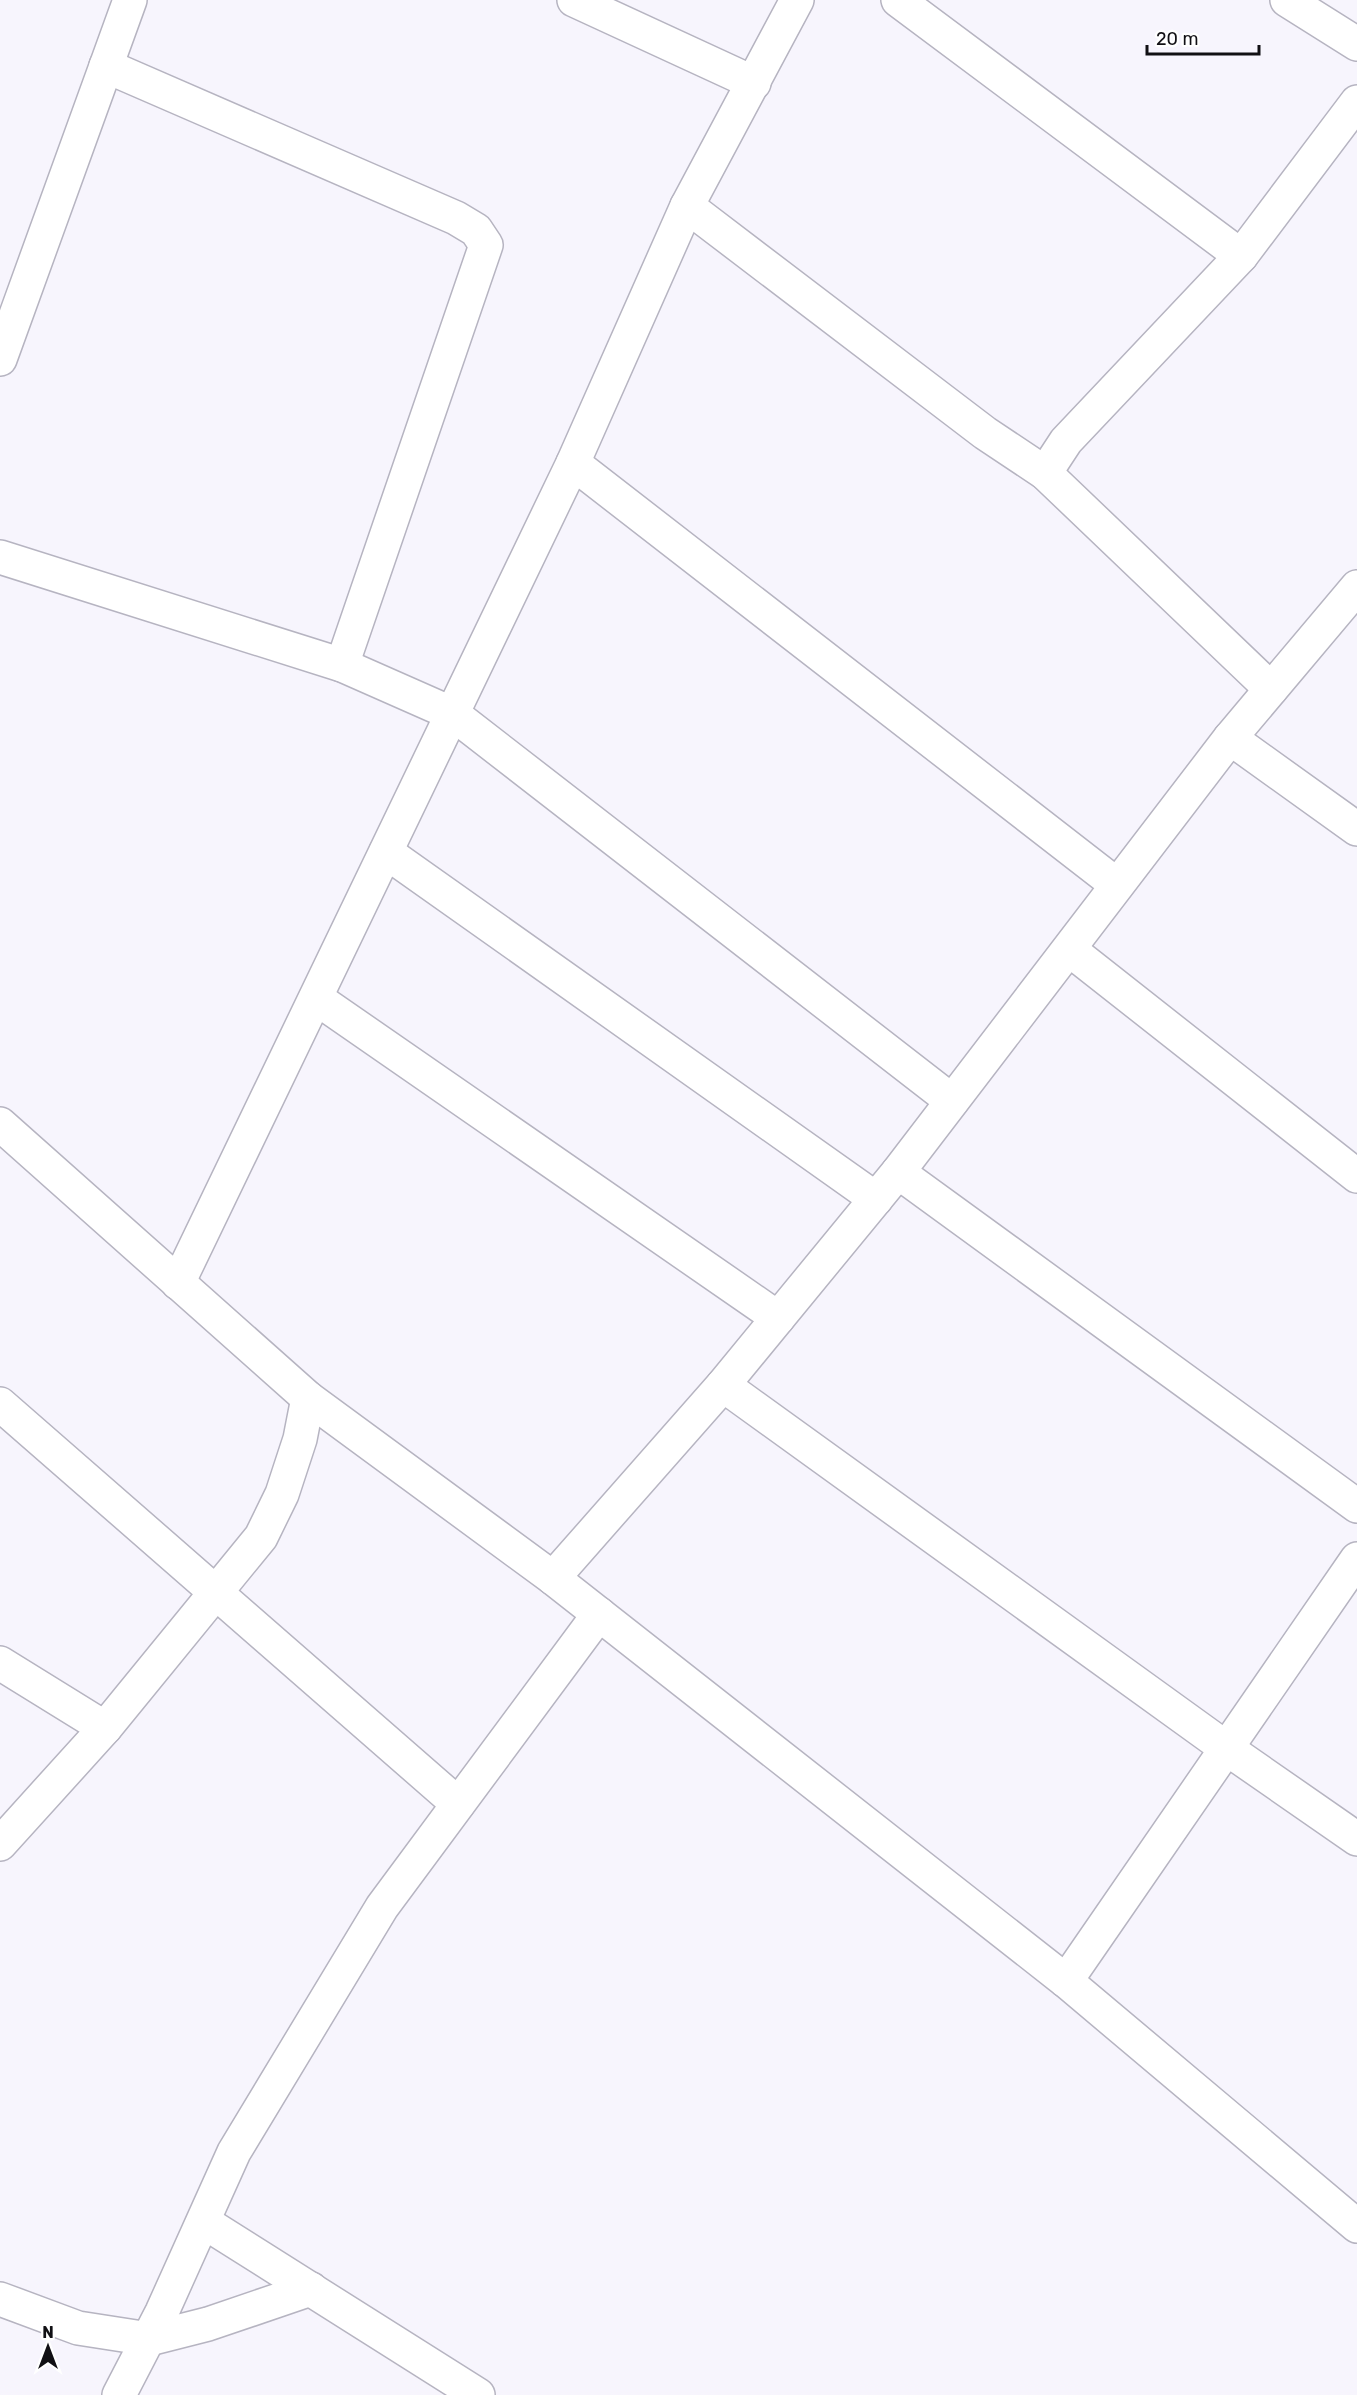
<svg xmlns="http://www.w3.org/2000/svg" width="1357" height="2395" font-family="Rubik,sans-serif">
<style>
.lines{fill:none;stroke-linecap:round;stroke-linejoin:round}
.minor-casing{stroke:#b6b4c1;stroke-width:36}
.minor{stroke:#fff;stroke-width:33}
</style>
<rect width="100%" height="100%" fill="#f7f5fd"/>
<g class="lines">
<defs>
<g id="minor">
<polyline points="574,0 754,83"/>
<polyline points="898,0 1241,256"/>
<polyline points="1287,0 1357,44"/>
<polyline points="106,66 456,218 476,230 486,245 342,665"/>
<polyline points="687,206 985,433 1045,473 1271,689"/>
<polyline points="0,359 130,0"/>
<polyline points="573,463 1117,885"/>
<polyline points="1045,473 1066,441 1241,256 1357,102"/>
<polyline points="0,557 342,665 453,714 952,1101"/>
<polyline points="1230,738 1357,829"/>
<polyline points="386,852 876,1199"/>
<polyline points="1070,950 1357,1176"/>
<polyline points="316,998 778,1318"/>
<polyline points="0,1124 308,1398 553,1578 1066,1981 1357,2226"/>
<polyline points="898,1172 1357,1506"/>
<polyline points="178,1283 573,463 687,206 797,0"/>
<polyline points="723,1385 1226,1748 1357,1839"/>
<polyline points="0,1404 458,1804"/>
<polyline points="553,1578 723,1385 898,1172 1230,738 1357,587"/>
<polyline points="0,1663 105,1728"/>
<polyline points="0,1844 105,1728 261,1537 282,1494 300,1439 308,1398"/>
<polyline points="1066,1981 1357,1559"/>
<polyline points="204,2222 478,2395"/>
<polyline points="0,2299 78,2328 149,2339 208,2324 311,2289"/>
<polyline points="119,2395 162,2312 234,2152 382,1907 599,1614"/>
</g>
</defs>
<use href="#minor" class="minor-casing"/>
<use href="#minor" class="minor"/>
</g>
<g transform="translate(48 2347)" stroke="#ffffff" stroke-width="4.5" paint-order="stroke">
<path d="M0-4.5L10 22L0 15L-10 22Z" fill="#111014"/>
<text y="-9" font-size="16" font-weight="bold" text-anchor="middle" fill="#111014">N</text>
</g>
<path d="M1147 45v9h112v-9" fill="none" stroke="#111014" stroke-width="3"/>
<text x="1156" y="45" font-size="18" fill="#111014" stroke="#ffffff" stroke-width="4.5" paint-order="stroke">20 m</text>
</svg>
